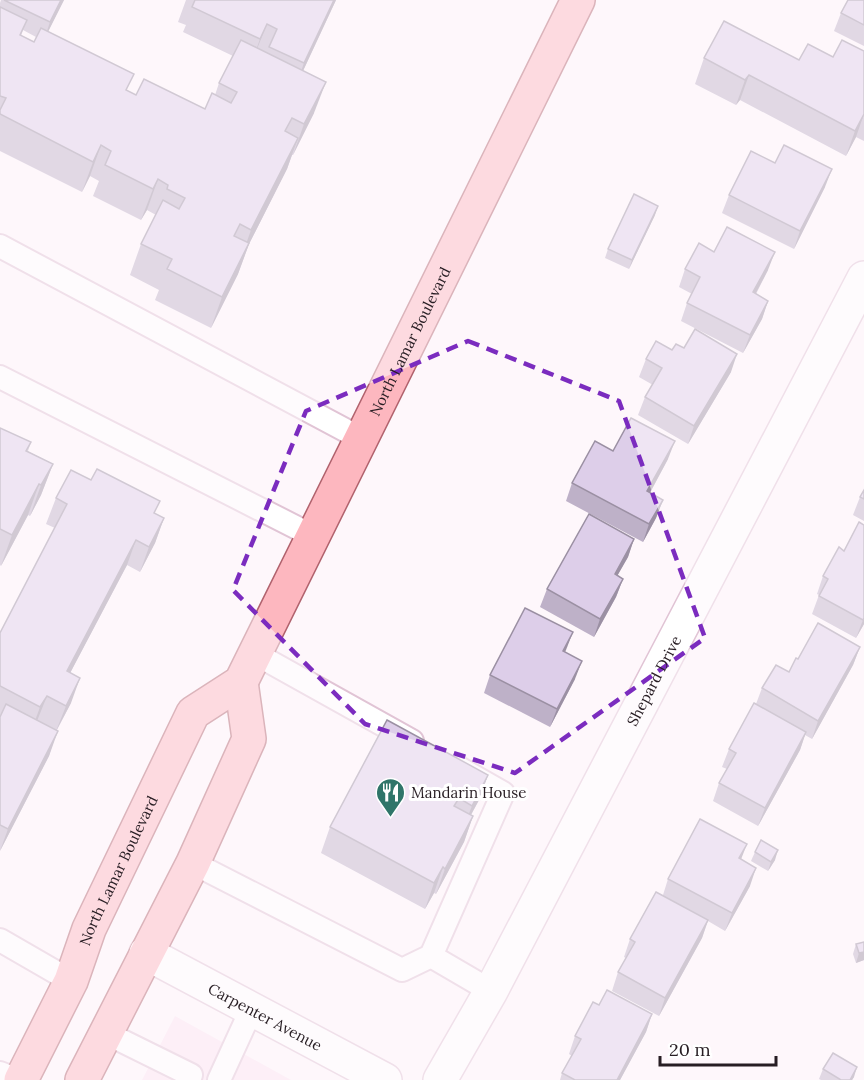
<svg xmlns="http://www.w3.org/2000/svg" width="864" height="1080" font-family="Lora,serif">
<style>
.built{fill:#fce5f2}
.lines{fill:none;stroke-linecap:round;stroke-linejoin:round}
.service-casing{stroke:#e1c4d5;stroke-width:26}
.minor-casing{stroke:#e1c4d5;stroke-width:36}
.primary-casing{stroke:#b1626d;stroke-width:36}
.service{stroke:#fff;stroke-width:22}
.minor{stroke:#fff;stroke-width:33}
.primary{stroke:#fdb7bf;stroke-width:33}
.wall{fill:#beb1c8;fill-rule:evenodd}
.shaded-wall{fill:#9b90a3}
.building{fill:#ddcee9;stroke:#9b90a3;stroke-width:1.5}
.marked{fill:none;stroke:#7b2cbf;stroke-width:4.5;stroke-dasharray:12 8;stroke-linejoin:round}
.labels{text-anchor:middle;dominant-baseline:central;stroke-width:6;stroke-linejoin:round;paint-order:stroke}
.street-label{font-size:15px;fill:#271d23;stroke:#fff}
.poi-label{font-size:15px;fill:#271d23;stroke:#fff;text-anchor:start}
</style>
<rect width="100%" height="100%" fill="#fef7fb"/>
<polygon class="built" points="175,1016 291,1080 142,1080"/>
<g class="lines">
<defs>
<g id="service">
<polyline points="0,246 360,438"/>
<polyline points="0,377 313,536"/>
<polyline points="256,654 412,741"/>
<polyline points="193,863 402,970 431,956 503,793 459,768"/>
<polyline points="0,940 71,981"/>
<polyline points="431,956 491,991"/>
<polyline points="106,1033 191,1075 189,1080"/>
<polyline points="0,1073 18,1080"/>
<polyline points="219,1080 252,1008"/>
</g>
<g id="minor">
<path id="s1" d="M146,953l239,127"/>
<path id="s2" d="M440,1080l51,-89 373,-713"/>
</g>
<g id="primary">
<path id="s3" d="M21,1080l50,-99 18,-52 104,-216 48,-31 337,-682"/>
<polyline points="82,1080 193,863 249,739 241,682"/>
</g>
</defs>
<use href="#service" class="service-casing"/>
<use href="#minor" class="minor-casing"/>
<use href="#primary" class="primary-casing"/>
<use href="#service" class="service"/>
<use href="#minor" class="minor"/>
<use href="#primary" class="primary"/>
</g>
<g class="wall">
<path d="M1,0h63l-16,31 79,60 9,4 69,14 10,-14 4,-12 14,-27 -50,-24 3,-7 -8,-3 8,-22h150l-33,71 11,42 -21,42h-1l-5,14 -38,75 -11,30 -27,54 -56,-28 4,-10 -29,-15 11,-31 15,-29 -9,-5 -6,10 -48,-24 6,-15 -9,-5 -8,16 -82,-41v-148zM23,30l13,7 -2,5 -13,-6z"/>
<polygon points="864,0 864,46 834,31 841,13"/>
<polygon points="864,51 864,141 856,137 846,156 740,100 736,105 695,84 704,58 799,60 833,57"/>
<polygon points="775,163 825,187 794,249 722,213 729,195"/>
<polygon points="655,215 629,269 605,258 608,249"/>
<polygon points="714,252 768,270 756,294 768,301 762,319 743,353 681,321 687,303 692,294 679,287 685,269"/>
<polygon points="684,348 731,372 688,444 638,415 645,397 653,385 639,377 646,359 672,350"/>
<polygon points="0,428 31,442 28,451 53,464 41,495 30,516 28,515 1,566 0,565"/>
<polygon points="613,451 668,459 650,493 663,500 656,518 643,542 566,501 572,483"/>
<polygon points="864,490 864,521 853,515 860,497"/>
<polygon points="56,498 155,514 164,518 155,543 140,572 127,565 70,673 71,703 57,730 49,756 0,851 0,633 55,528 46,524"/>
<polygon points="864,525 864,624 856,638 812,614 819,595 817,594 823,576"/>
<polygon points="634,539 628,557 617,576 623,579 616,597 594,637 540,607 547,589"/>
<polygon points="860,647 853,665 812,739 805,735 800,750 758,826 713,801 719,783 727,769 722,767 729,749 756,704 762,688 789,672 798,659"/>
<polygon points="566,652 575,679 550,727 484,693 490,675"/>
<polygon points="488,775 479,800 471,815 473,816 464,842 436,894 434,893 425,909 321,853 330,827"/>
<polygon points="755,852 775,860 768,871 751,861"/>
<polygon points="741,860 750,886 725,931 708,921 702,938 659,1016 612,991 618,972 626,958 624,957 630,939 663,895 668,879"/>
<polygon points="864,942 864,960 856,963 853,954 856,944"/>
<polygon points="599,1005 652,1014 646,1032 620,1080 560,1080 562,1073 572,1056 569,1054 575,1036"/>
<polygon points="823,1069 854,1077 852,1080 821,1080 819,1079"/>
</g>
<g class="shaded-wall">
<polygon points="61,0 64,0 44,40 50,22"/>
<polygon points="334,0 336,0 295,88 304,63"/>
<polygon points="267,24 251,64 260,39"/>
<polygon points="749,75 740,100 736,105 745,80"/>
<polygon points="326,82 314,113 293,155 304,124"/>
<polygon points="864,114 856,137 846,156 855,131"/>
<polygon points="298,138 287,169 249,244 238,274 211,328 222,297 240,261 251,230"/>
<polygon points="101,145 90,176 82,192 93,162"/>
<polygon points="832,169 825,187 794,249 800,231"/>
<polygon points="158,179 147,210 141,220 153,189"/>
<polygon points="658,206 655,215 629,269 632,260"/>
<polygon points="775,252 768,270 747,310 753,292"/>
<polygon points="768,301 762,319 743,353 750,335"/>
<polygon points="737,354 731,372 688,444 694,426"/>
<polygon points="675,441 668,459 641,509 647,491"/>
<polygon points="53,464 41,495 30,516 41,485"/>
<polygon points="39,484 28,515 1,566 12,535"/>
<polygon points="663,500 656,518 643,542 649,524"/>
<polygon points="164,518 155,543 140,572 149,547"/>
<polygon points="634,539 628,557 608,592 615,574"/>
<polygon points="136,540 127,565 58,696 67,671"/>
<polygon points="623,579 616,597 594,637 600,619"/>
<polygon points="864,618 864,624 856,638 863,620"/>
<polygon points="573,632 566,650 557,669 563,651"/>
<polygon points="860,647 853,665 812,739 818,721"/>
<polygon points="582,661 575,679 550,727 557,709"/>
<polygon points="80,678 71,703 56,731 66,706"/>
<polygon points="47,696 37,721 31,732 40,707"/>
<polygon points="58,731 49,756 0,851 8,829"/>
<polygon points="806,732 800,750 758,826 765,808"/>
<polygon points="488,775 479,800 462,831 472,806"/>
<polygon points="473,816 464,842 436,894 445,869"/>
<polygon points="747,844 740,862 739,858"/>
<polygon points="778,850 775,860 768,871 771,862"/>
<polygon points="443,867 434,893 425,909 434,883"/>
<polygon points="756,868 750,886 725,931 732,913"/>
<polygon points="708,920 702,938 659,1016 665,998"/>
<polygon points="864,952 864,960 856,963 859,953"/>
<polygon points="652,1014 646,1032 620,1080 617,1080"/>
<polygon points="857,1067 854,1077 852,1080 850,1080"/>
</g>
<g class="building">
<polygon points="4,0 61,0 50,22"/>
<polygon points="194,0 334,0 304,63 269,47 277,29 267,24 260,39 192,7 195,0"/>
<polygon points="848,0 864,0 864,25 841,13"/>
<polygon points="0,7 27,20 20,35 34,42 41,28 134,74 126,90 136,95 144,79 205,109 212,93 231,103 237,92 219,83 241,40 326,82 304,124 292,118 285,131 298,138 251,230 240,224 234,236 249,243 222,297 167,269 172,259 141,244 163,200 179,209 185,198 167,189 168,185 158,179 153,189 105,165 111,151 101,145 93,162 0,114 0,110 6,98 0,96"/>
<polygon points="724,21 799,60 808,44 833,57 842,40 864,51 864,114 855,131 749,75 745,80 704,58"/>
<polygon points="784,145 832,169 800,231 729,195 751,151 775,163"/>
<polygon points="634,194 658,206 632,260 608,249"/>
<polygon points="727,227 775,252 753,292 768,301 750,335 687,303 700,277 685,269 699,243 714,252"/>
<polygon points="695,329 737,354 694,426 645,397 662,368 646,359 656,341 672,350 676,344 684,348"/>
<polygon points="631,418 675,441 647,491 663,500 649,524 572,483 595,441 613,451"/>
<polygon points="0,428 31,442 26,451 53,464 41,485 39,484 12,535 0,529"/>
<polygon points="97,469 160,501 154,513 164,518 149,547 136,540 67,671 80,678 66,706 47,696 40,707 0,686 0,633 67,504 56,498 71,470 91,480"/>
<polygon points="864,490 864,499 860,497"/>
<polygon points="589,514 634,539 615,574 623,579 600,619 547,589"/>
<polygon points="859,522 864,525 864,618 863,620 819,596 828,579 823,576 839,547 844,551"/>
<polygon points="525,608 573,632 563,651 582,661 557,709 490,675"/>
<polygon points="818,623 860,647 818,721 762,688 776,665 789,672 796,658 798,659"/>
<polygon points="754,703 806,732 765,808 719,783 736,753 729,749"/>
<polygon points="6,704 58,731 8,829 0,825 0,717"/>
<polygon points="387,720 488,775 472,806 459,798 454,806 473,816 445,869 443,867 434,883 330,827"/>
<polygon points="700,819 747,844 739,858 756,868 732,913 668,879"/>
<polygon points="761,840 778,850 771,862 755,852"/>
<polygon points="656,892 708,920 665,998 618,972 635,942 630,939"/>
<polygon points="864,942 864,952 859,953 856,944"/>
<polygon points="607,990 652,1014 617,1080 575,1080 562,1073 581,1039 575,1036 593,1002 599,1005"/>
<polygon points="833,1053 857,1067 850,1080 841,1080 823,1069"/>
</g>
<path d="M0 0H864V1080H0ZM468,341l151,60 86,237 -190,135 -150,-49 -132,-134 73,-179z" fill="#fef7fb" fill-opacity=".55" fill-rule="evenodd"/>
<path class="marked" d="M468,341l151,60 86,237 -190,135 -150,-49 -132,-134 73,-179z"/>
<defs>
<symbol id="restaurant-pin" viewBox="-11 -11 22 30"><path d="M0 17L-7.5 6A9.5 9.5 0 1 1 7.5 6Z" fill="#2f7569" stroke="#fff"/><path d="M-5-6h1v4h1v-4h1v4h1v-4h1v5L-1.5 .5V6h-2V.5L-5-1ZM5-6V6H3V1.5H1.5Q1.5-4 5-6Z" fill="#fff"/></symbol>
</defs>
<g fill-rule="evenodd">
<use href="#restaurant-pin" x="374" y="776" width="33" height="45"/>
</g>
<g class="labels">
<g class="street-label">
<text stroke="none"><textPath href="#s3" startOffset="843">North Lamar Boulevard</textPath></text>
<text stroke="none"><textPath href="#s2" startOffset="453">Shepard Drive</textPath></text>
<text stroke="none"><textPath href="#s3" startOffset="231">North Lamar Boulevard</textPath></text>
<text stroke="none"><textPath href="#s1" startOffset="135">Carpenter Avenue</textPath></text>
</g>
<g class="poi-label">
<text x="411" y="792">Mandarin House</text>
</g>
</g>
<path d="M660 1056v9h116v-9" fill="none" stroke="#271d23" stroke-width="3"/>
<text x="669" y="1056" font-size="18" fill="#271d23" stroke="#ffffff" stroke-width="4.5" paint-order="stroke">20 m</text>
</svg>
